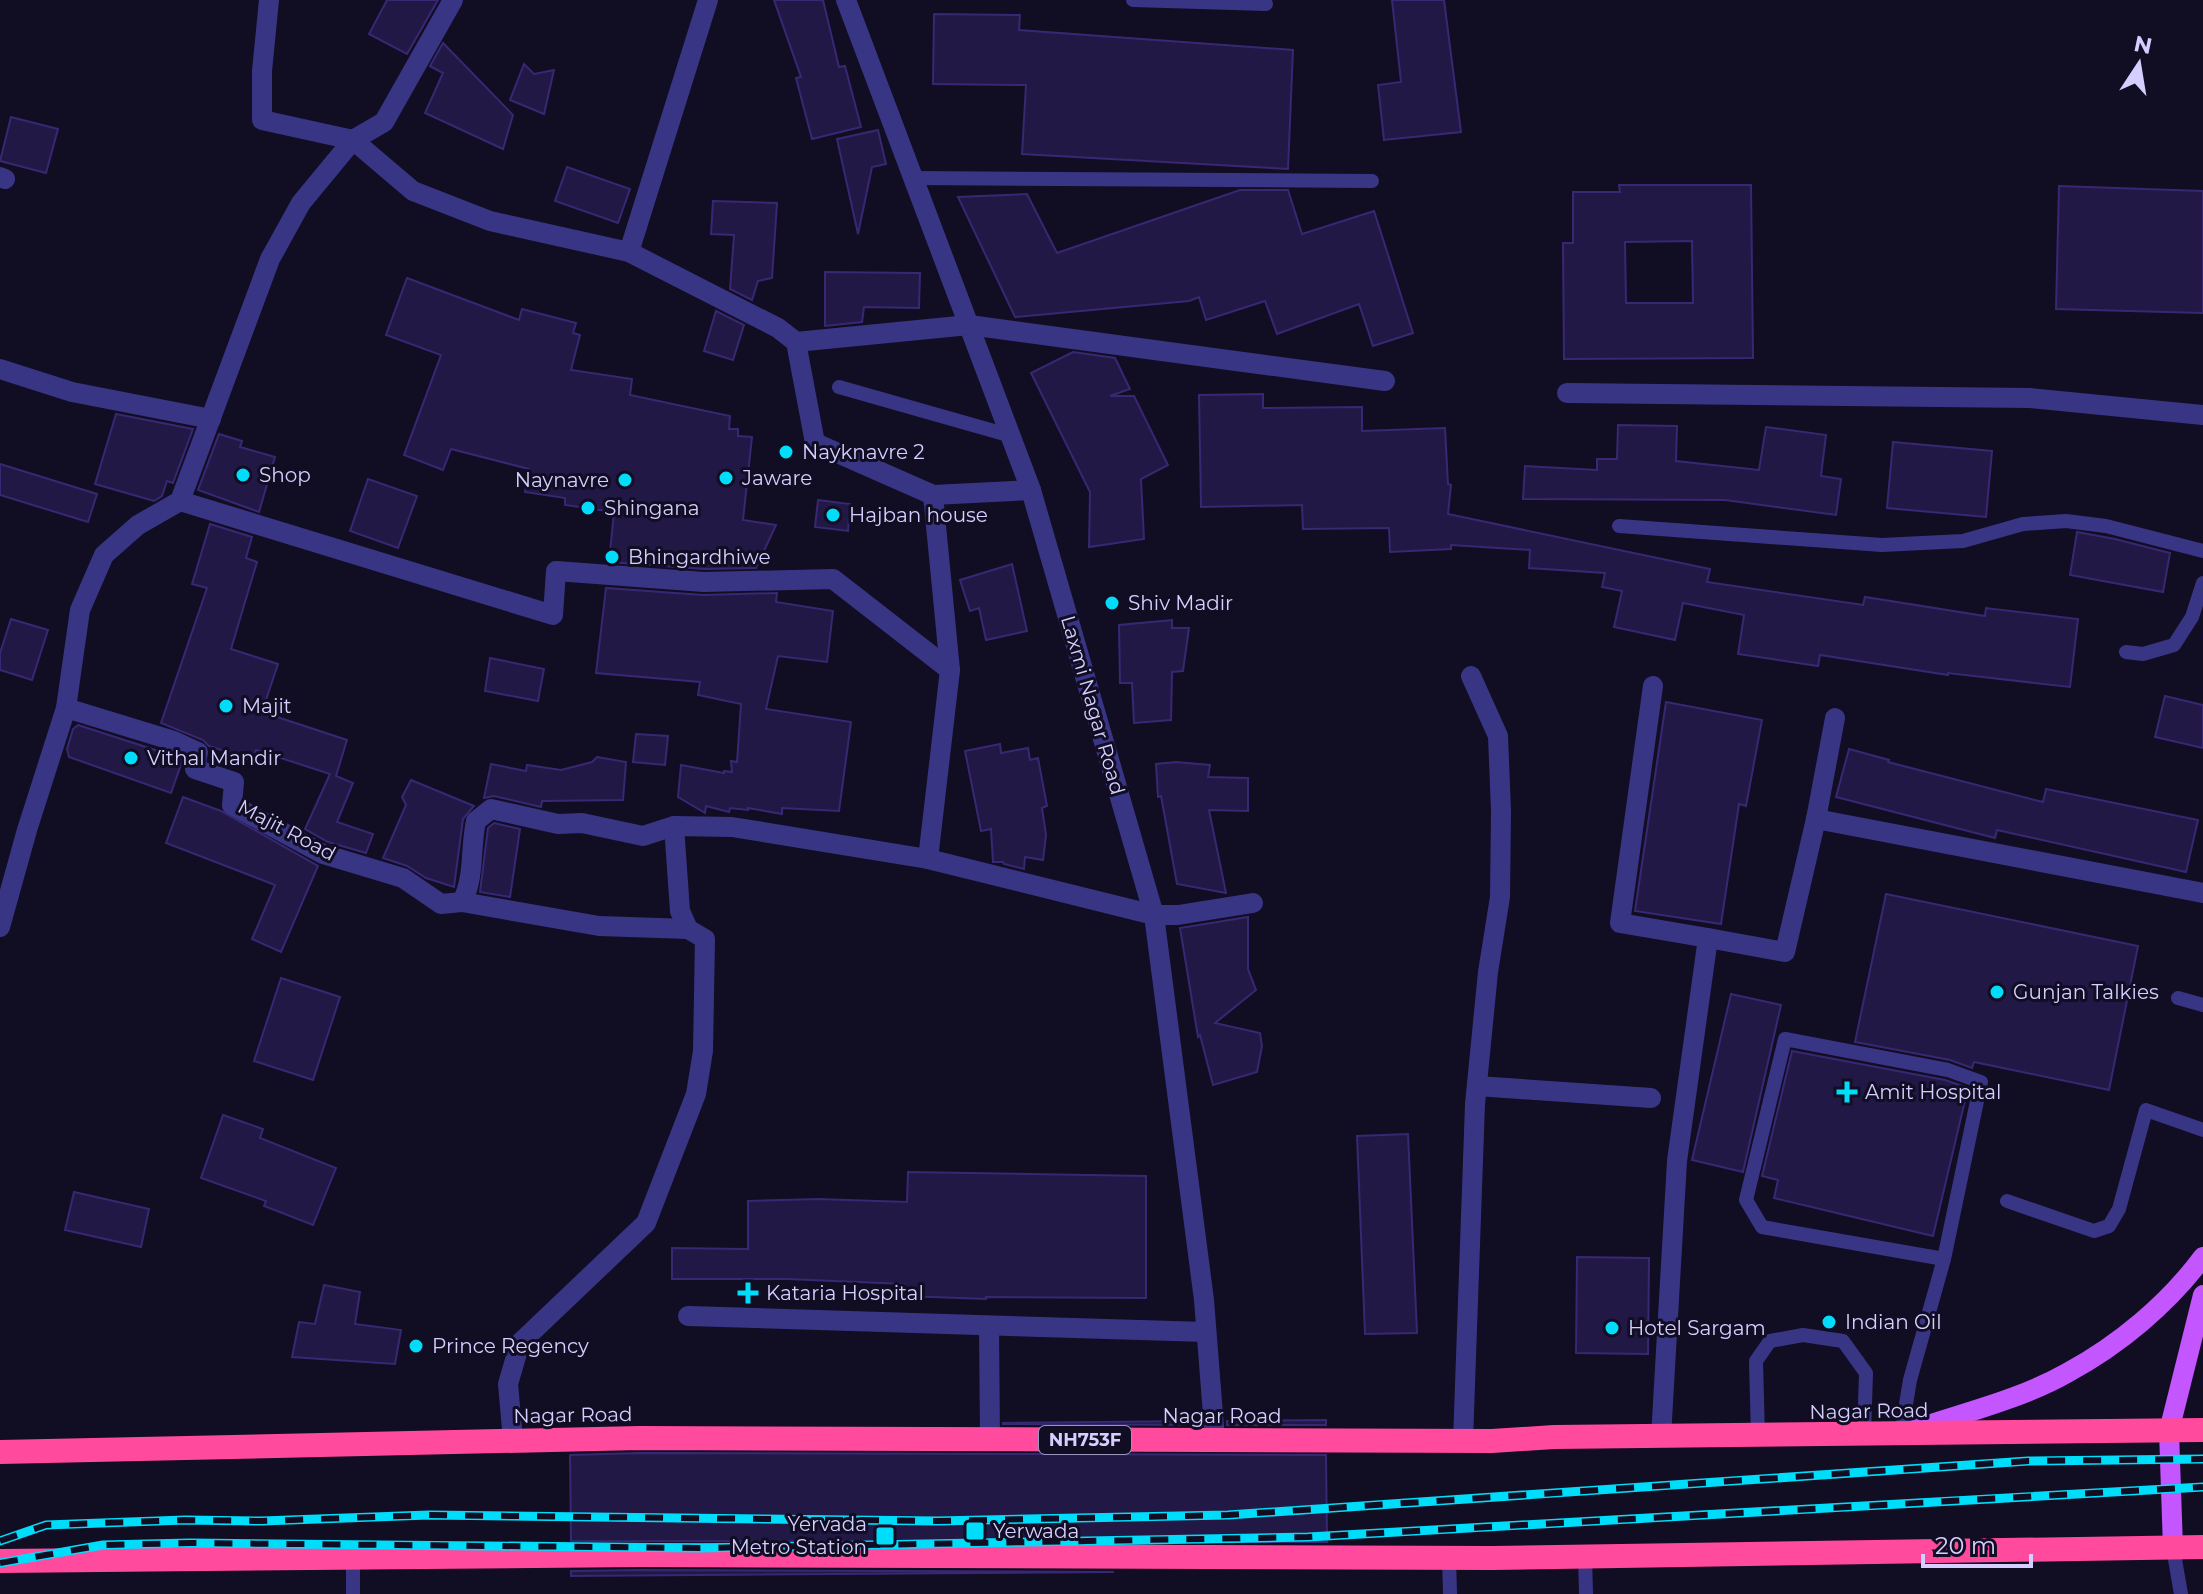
<svg xmlns="http://www.w3.org/2000/svg" width="2203" height="1594" font-family="Montserrat,sans-serif">
<style>
.building{fill:#221845;stroke:#382873;stroke-width:2;fill-rule:evenodd}
.lines{fill:none;stroke-linecap:round;stroke-linejoin:round}
.lane{stroke:#393585;stroke-width:14}
.street{stroke:#393585;stroke-width:20}
.primary{stroke:#c356ff;stroke-width:20}
.highway{stroke:#ff4a9e;stroke-width:24}
.rail-casing{stroke:#00ddfa;stroke-width:9}
.rail{stroke:#110d23;stroke-width:6;stroke-dasharray:18;stroke-linecap:butt}
.poi-dot{fill:#00ddfa;stroke:#110d23;stroke-width:3}
.labels{text-anchor:middle;dominant-baseline:central;stroke-width:6;stroke-linejoin:round;paint-order:stroke}
.shield{fill:#110d23;stroke:#9a95bd;stroke-width:2}
.shield-label{font-size:18px;font-weight:bold;fill:#d5cfff}
.poi-label{font-size:20px;fill:#d5cfff;stroke:#110d23;text-anchor:start}
.street-label{font-size:20px;fill:#d5cfff;stroke:#110d23}
</style>
<rect width="100%" height="100%" fill="#110d23"/>
<g class="building">
<polygon points="387,0 438,0 407,54 369,34"/>
<polygon points="774,0 823,0 839,67 845,66 861,127 812,139 796,78 801,77"/>
<polygon points="1392,0 1444,0 1461,132 1384,140 1378,85 1401,82"/>
<polygon points="934,14 1020,15 1019,30 1293,50 1288,169 1022,154 1026,85 933,84"/>
<polygon points="443,43 513,115 503,149 425,113 443,73 430,66"/>
<polygon points="524,64 534,74 554,70 544,114 510,100"/>
<polygon points="11,117 58,129 46,173 0,161"/>
<polygon points="878,130 886,164 872,167 858,234 837,139"/>
<polygon points="567,167 630,189 618,223 555,201"/>
<path d="M1619,185h132l2,173 -189,1 -1,-116h10v-51h47zM1692,241l1,62h-67l-1,-61z"/>
<polygon points="2059,186 2203,191 2203,313 2056,309"/>
<polygon points="1240,190 1288,190 1302,234 1374,211 1413,333 1373,346 1359,304 1277,334 1265,301 1206,320 1199,297 1189,301 1015,317 958,197 1027,194 1057,253"/>
<polygon points="713,201 777,203 772,278 758,281 752,300 730,289 734,235 711,234"/>
<polygon points="825,272 920,273 919,308 864,307 862,322 825,326"/>
<polygon points="407,278 519,320 522,309 576,323 573,333 580,335 571,370 632,379 630,395 730,416 729,429 738,429 738,436 752,437 743,520 776,525 756,568 704,569 609,562 614,512 565,505 565,498 525,492 529,469 451,449 443,470 404,455 441,355 386,335"/>
<polygon points="716,311 744,325 733,360 704,351"/>
<polygon points="1073,352 1115,358 1130,389 1110,396 1134,396 1168,465 1141,479 1144,539 1089,547 1090,492 1031,373"/>
<polygon points="1263,394 1263,408 1362,407 1362,431 1445,428 1448,484 1451,485 1448,514 1710,569 1707,582 1863,605 1865,597 1985,616 1986,608 2078,619 2070,687 1948,673 1948,675 1820,655 1818,666 1738,654 1744,615 1683,603 1675,640 1614,627 1622,591 1602,587 1605,573 1529,568 1530,550 1451,545 1451,549 1390,552 1389,528 1303,529 1302,505 1201,507 1199,395"/>
<polygon points="116,414 193,429 173,483 167,481 162,496 154,501 95,484"/>
<polygon points="1618,425 1677,426 1676,461 1759,470 1766,427 1826,435 1821,476 1841,479 1836,515 1725,500 1523,499 1525,466 1597,470 1597,459 1617,459"/>
<polygon points="219,434 242,441 240,447 275,457 259,512 198,490"/>
<polygon points="1893,442 1992,451 1986,517 1887,508"/>
<polygon points="0,464 97,494 88,522 0,495"/>
<polygon points="368,479 417,496 398,548 350,531"/>
<polygon points="818,500 850,504 848,531 815,527"/>
<polygon points="210,524 252,537 246,558 257,562 231,649 278,664 262,712 347,740 336,776 353,783 337,822 373,834 366,853 328,842 305,829 330,774 256,750 252,760 209,746 203,740 161,723 207,588 192,584"/>
<polygon points="2077,532 2115,539 2170,553 2163,592 2070,575"/>
<polygon points="1012,564 1027,631 986,640 979,608 970,611 960,580"/>
<polygon points="606,588 703,595 777,593 776,602 833,611 827,662 778,656 766,709 851,722 839,811 782,808 782,814 748,808 748,810 730,808 729,812 706,806 705,813 678,797 681,765 724,773 724,771 732,772 731,761 737,762 741,704 698,695 700,682 596,673"/>
<polygon points="11,619 48,630 32,680 0,670 0,653"/>
<polygon points="1172,620 1172,628 1189,628 1183,671 1172,672 1171,720 1134,723 1132,683 1120,683 1119,625"/>
<polygon points="490,658 544,669 538,701 485,691"/>
<polygon points="2165,696 2203,705 2203,748 2155,737"/>
<polygon points="1666,702 1762,720 1746,806 1739,804 1721,924 1635,911"/>
<polygon points="78,725 183,759 171,793 69,757 67,749 73,729"/>
<polygon points="636,734 668,736 665,765 633,762"/>
<polygon points="1000,744 1001,753 1028,748 1030,760 1038,758 1047,806 1042,808 1046,835 1043,860 1025,857 1024,869 1004,864 1003,862 993,862 991,829 981,831 965,751"/>
<polygon points="1849,749 1889,760 1888,762 2043,802 2046,789 2198,820 2186,872 1997,830 1995,838 1836,797"/>
<polygon points="597,757 626,762 623,800 542,801 541,807 494,796 484,798 491,764 526,771 527,765 561,770 592,762"/>
<polygon points="1176,762 1210,765 1208,777 1248,778 1248,811 1209,810 1226,893 1177,884 1161,796 1158,797 1156,764"/>
<polygon points="411,780 474,806 463,819 454,887 426,878 407,866 383,858 406,805 402,797"/>
<polygon points="183,797 221,811 318,866 281,952 252,939 275,885 166,843"/>
<polygon points="494,823 520,829 510,897 480,892 488,828"/>
<polygon points="1886,894 2138,946 2109,1090 1974,1062 1972,1068 1950,1060 1855,1042"/>
<polygon points="1248,917 1248,969 1256,990 1215,1023 1260,1033 1262,1046 1257,1072 1213,1085 1200,1035 1198,1037 1180,928"/>
<polygon points="281,978 340,997 313,1080 254,1061"/>
<polygon points="1731,994 1781,1005 1743,1172 1692,1160"/>
<polygon points="1792,1051 1945,1080 1968,1088 1933,1236 1774,1198 1778,1180 1762,1176"/>
<polygon points="223,1115 263,1129 260,1138 336,1168 313,1225 264,1206 266,1201 201,1178"/>
<polygon points="1408,1134 1417,1333 1365,1334 1357,1136"/>
<polygon points="908,1172 1146,1176 1146,1298 986,1297 986,1299 904,1296 904,1284 787,1279 672,1279 672,1248 748,1249 748,1201 818,1199 907,1202"/>
<polygon points="74,1192 149,1209 141,1247 65,1230"/>
<polygon points="1577,1257 1649,1258 1648,1354 1576,1353"/>
<polygon points="324,1285 360,1292 355,1324 401,1330 395,1364 292,1357 299,1322 315,1324"/>
<polygon points="1326,1420 1326,1425 1227,1425 1227,1421"/>
<polygon points="1200,1421 1201,1425 1003,1424 1003,1423"/>
<polygon points="640,1453 1326,1455 1327,1542 571,1541 570,1455"/>
<polygon points="641,1570 1114,1572 571,1576 571,1571"/>
</g>
<g class="lines">
<g class="lane">
<polyline points="1133,0 1266,4"/>
<polyline points="913,178 1372,181"/>
<polyline points="839,387 1008,435"/>
<polyline points="1619,526 1882,545 1963,541 2023,524 2066,521 2106,526 2203,551"/>
<polyline points="2126,652 2143,654 2174,645 2192,617 2203,583"/>
<polyline points="2178,998 2203,1005"/>
<polyline points="2007,1201 2094,1231 2109,1226 2119,1209 2146,1110 2203,1130"/>
<polyline points="1901,1434 1910,1380 1944,1259 1981,1082 1948,1070 1785,1039 1746,1200 1762,1227 1944,1259"/>
<polyline points="1758,1437 1756,1361 1770,1341 1803,1335 1843,1341 1866,1373 1864,1435"/>
<polyline points="2173,1548 2181,1594"/>
<polyline points="1585,1556 1586,1594"/>
<polyline points="1449,1558 1450,1594"/>
<polyline points="353,1594 353,1556"/>
</g>
<g class="street">
<polyline points="269,0 262,71 262,120 353,140 413,191 490,221 629,252 778,328 796,342 815,443 933,495 1031,490"/>
<polyline points="846,0 1031,490 1154,915 1204,1300 1215,1440"/>
<polyline points="0,177 5,179"/>
<polyline points="629,252 708,0"/>
<polyline points="796,342 969,325 1385,381"/>
<polyline points="0,369 72,392 211,419"/>
<polyline points="1567,393 2030,398 2203,415"/>
<polyline points="180,501 553,615 556,571 704,582 833,579 950,670"/>
<polyline points="1653,686 1620,923 1708,938 1677,1161 1661,1437"/>
<polyline points="66,708 174,741 198,752 195,769 234,782 232,805 323,854 403,878 441,904 462,902 599,926 688,929"/>
<polyline points="1816,819 2203,893"/>
<polyline points="928,859 950,670 933,495"/>
<path d="M462,902c13,-25 8,-54 14,-81l15,-12 67,15 24,-1 61,13 31,-10 58,1 196,32 226,56h24l75,-12"/>
<polyline points="0,927 27,830 66,708 80,610 104,555 138,525 180,501 270,259 301,203 353,140 384,122 453,0"/>
<polyline points="1708,938 1785,952 1816,819 1835,718"/>
<polyline points="1477,1086 1651,1098"/>
<polyline points="688,1316 1206,1332"/>
<polyline points="989,1326 990,1440"/>
<polyline points="513,1440 508,1384 520,1343 646,1223 696,1094 703,1051 705,939 688,929 680,911 674,826"/>
<polyline points="1463,1441 1475,1104 1488,972 1500,897 1501,811 1498,736 1471,676"/>
</g>
<g class="primary">
<path d="M1916,1429c50,-17 105,-30 151,-56 52,-28 101,-69 136,-116"/>
<polyline points="2173,1548 2169,1431 2203,1295"/>
</g>
<g class="highway">
<polyline points="0,1452 640,1438 1492,1441 1554,1437 2203,1430"/>
<polyline points="0,1561 641,1555 1493,1558 2203,1547"/>
</g>
<defs>
<g id="rail">
<polyline points="0,1541 46,1525 185,1520 262,1521 429,1515 937,1521 1228,1515 2028,1461 2203,1459"/>
<polyline points="0,1563 103,1545 190,1543 700,1548 1308,1537 2203,1487"/>
</g>
</defs>
<use href="#rail" class="rail-casing"/>
<use href="#rail" class="rail"/>
</g>
<g class="poi-dot">
<circle cx="786" cy="452" r="8"/>
<circle cx="243" cy="475" r="8"/>
<circle cx="726" cy="478" r="8"/>
<circle cx="625" cy="480" r="8"/>
<circle cx="588" cy="508" r="8"/>
<circle cx="833" cy="515" r="8"/>
<circle cx="612" cy="557" r="8"/>
<circle cx="1112" cy="603" r="8"/>
<circle cx="226" cy="706" r="8"/>
<circle cx="131" cy="758" r="8"/>
<circle cx="1997" cy="992" r="8"/>
<path d="M1843 1080h8v8h8v8h-8v8h-8v-8h-8v-8h8z"/>
<path d="M744 1281h8v8h8v8h-8v8h-8v-8h-8v-8h8z"/>
<circle cx="1829" cy="1322" r="8"/>
<circle cx="1612" cy="1328" r="8"/>
<circle cx="416" cy="1346" r="8"/>
<rect x="965" y="1521" width="20" height="20" rx="4"/>
<rect x="875" y="1526" width="20" height="20" rx="4"/>
</g>
<g class="labels">
<rect class="shield" x="1039" y="1426" width="92" height="28" rx="6"/>
<g class="shield-label">
<text x="1085" y="1440">NH753F</text>
</g>
<g class="poi-label">
<text x="802" y="452">Nayknavre 2</text>
<text x="259" y="475">Shop</text>
<text x="742" y="478">Jaware</text>
<text x="609" y="480" text-anchor="end">Naynavre</text>
<text x="604" y="508">Shingana</text>
<text x="849" y="515">Hajban house</text>
<text x="628" y="557">Bhingardhiwe</text>
<text x="1128" y="603">Shiv Madir</text>
<text x="242" y="706">Majit</text>
<text x="147" y="758">Vithal Mandir</text>
<text x="2013" y="992">Gunjan Talkies</text>
<text x="1865" y="1092">Amit Hospital</text>
<text x="766" y="1293">Kataria Hospital</text>
<text x="1845" y="1322">Indian Oil</text>
<text x="1628" y="1328">Hotel Sargam</text>
<text x="432" y="1346">Prince Regency</text>
<text x="867" y="1524" text-anchor="end">Yervada<tspan x="867" dy="23">Metro Station</tspan></text>
<text x="993" y="1531">Yerwada</text>
</g>
<g class="street-label">
<text transform="translate(1093 705) rotate(74)">Laxmi Nagar Road</text>
<text transform="translate(287 830) rotate(28)">Majit Road</text>
<text transform="translate(1869 1411) rotate(-1)">Nagar Road</text>
<text transform="translate(573 1415) rotate(-1)">Nagar Road</text>
<text x="1222" y="1416">Nagar Road</text>
</g>
</g>
<g transform="translate(2139 64) rotate(12)" stroke="#110d23" stroke-width="6" paint-order="stroke">
<path d="M0-6L14 30L0 20L-14 30Z" fill="#d5cfff"/>
<text y="-12" font-size="22" font-weight="bold" text-anchor="middle" fill="#d5cfff">N</text>
</g>
<path d="M1923 1554v12h108v-12" fill="none" stroke="#d5cfff" stroke-width="4"/>
<text x="1935" y="1554" font-size="24" fill="#d5cfff" stroke="#110d23" stroke-width="6" paint-order="stroke">20 m</text>
</svg>
